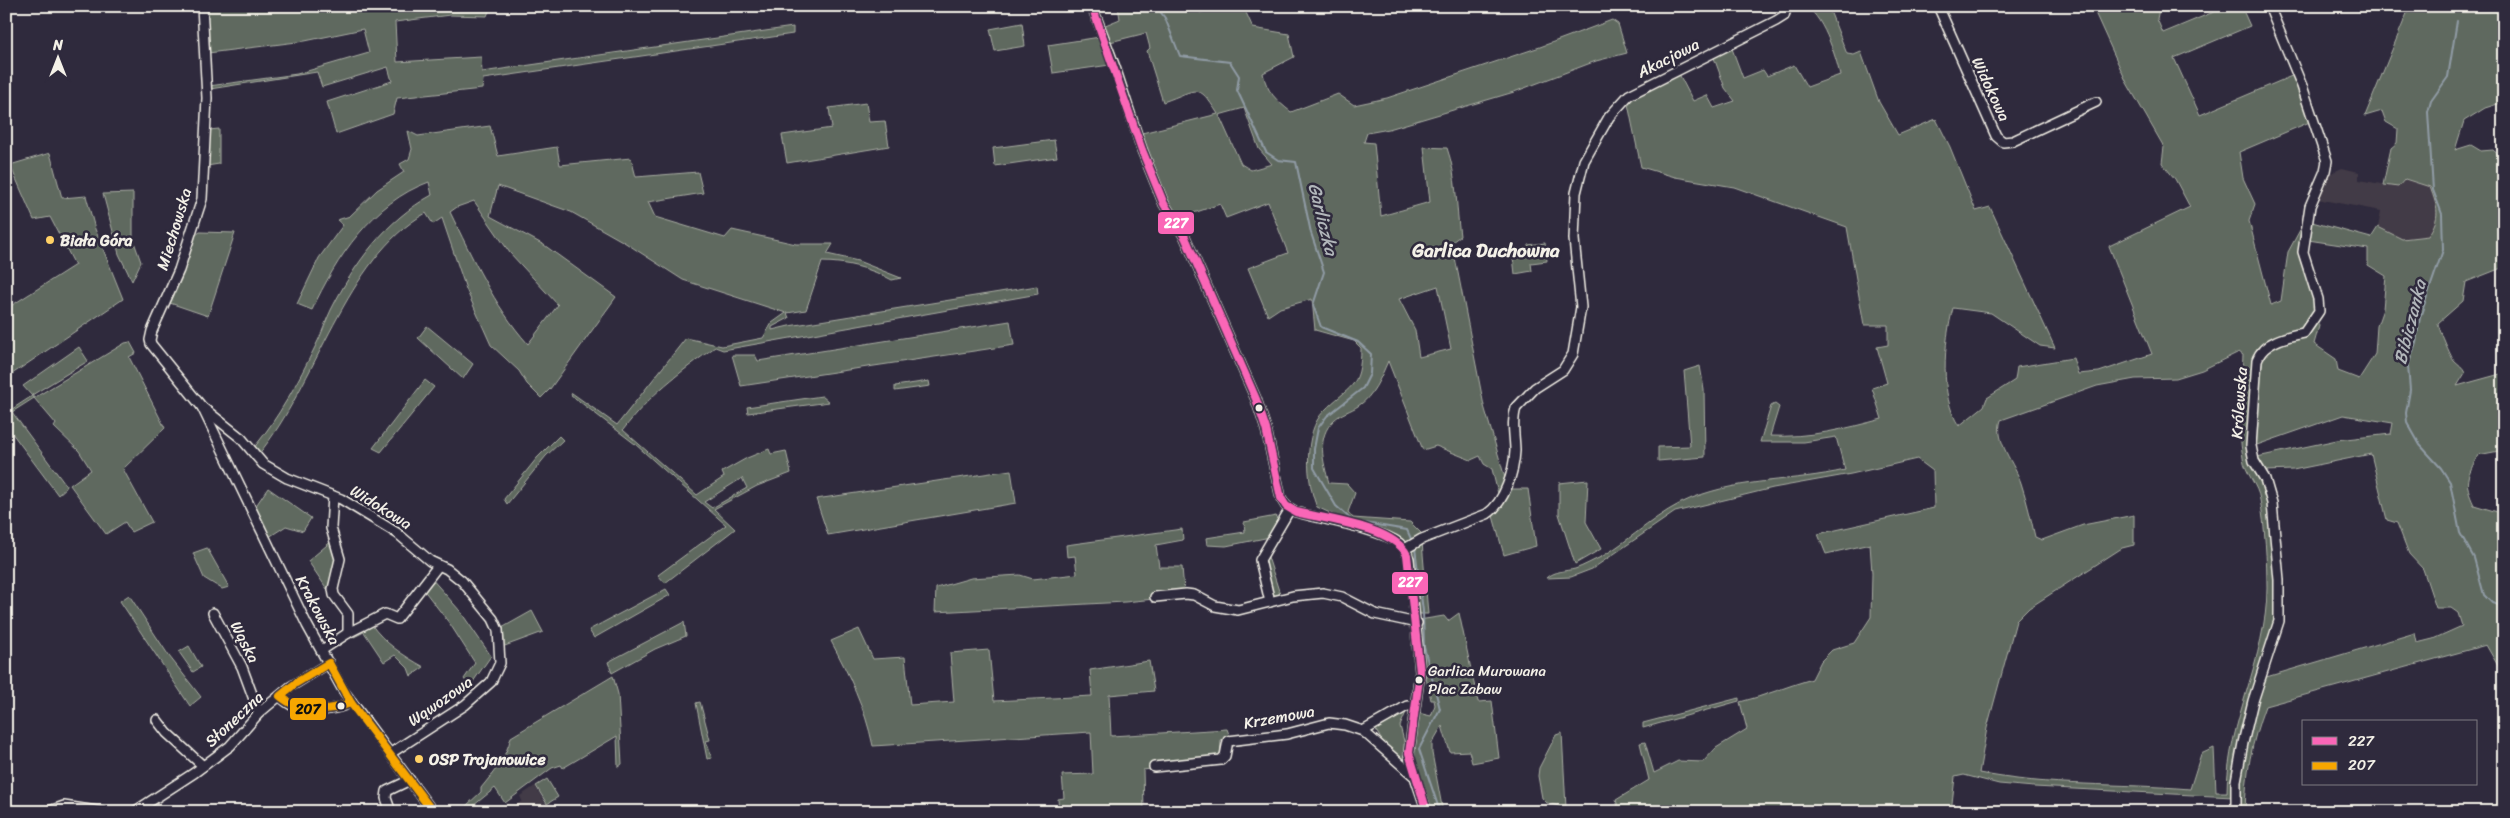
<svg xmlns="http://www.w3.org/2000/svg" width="2510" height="818" font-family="Sriracha,sans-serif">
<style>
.built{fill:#423a46}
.green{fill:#5e695e;stroke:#a9ada3;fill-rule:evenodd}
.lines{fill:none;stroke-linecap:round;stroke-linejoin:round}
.stream{stroke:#909ba5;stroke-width:2}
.minor-casing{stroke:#f4f1e8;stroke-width:12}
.minor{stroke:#2f2a3d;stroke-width:9}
.bus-1-casing{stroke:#2f2a3d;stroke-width:11}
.bus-2-casing{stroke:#2f2a3d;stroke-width:11}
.bus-1{stroke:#fa66b7;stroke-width:8}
.bus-2{stroke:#f7a600;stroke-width:8}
.poi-dot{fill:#ffd166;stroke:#2f2a3d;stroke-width:2}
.bus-dot{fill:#f4f1e8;stroke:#2f2a3d;stroke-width:2}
.labels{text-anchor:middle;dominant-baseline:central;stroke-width:5;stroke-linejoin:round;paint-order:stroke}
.bus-label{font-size:15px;fill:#f4f1e8;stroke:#2f2a3d;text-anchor:start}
.street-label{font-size:16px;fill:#f4f1e8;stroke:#2f2a3d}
.poi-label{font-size:16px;font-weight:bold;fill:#f4f1e8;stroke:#2f2a3d;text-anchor:start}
.water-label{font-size:18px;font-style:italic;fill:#b2b7bb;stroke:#2f2a3d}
.quarter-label{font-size:19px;font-weight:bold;fill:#f4f1e8;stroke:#2f2a3d}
.line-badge{stroke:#2f2a3d;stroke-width:2}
.badge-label{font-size:14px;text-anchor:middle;font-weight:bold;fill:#fff}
.pale-badge-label{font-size:14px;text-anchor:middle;font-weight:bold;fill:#111}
</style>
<rect width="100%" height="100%" fill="#2f2a3d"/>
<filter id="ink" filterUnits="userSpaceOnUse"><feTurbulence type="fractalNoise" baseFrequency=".02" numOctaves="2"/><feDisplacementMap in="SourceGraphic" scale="10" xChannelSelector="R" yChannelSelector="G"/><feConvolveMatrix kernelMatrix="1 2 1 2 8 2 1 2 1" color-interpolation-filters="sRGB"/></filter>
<g filter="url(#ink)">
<g class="built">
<polygon points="2342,168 2359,172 2359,180 2398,187 2405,179 2431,187 2437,206 2437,221 2428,236 2401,239 2378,227 2381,211 2317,199 2329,174"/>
<polygon points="535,786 548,808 542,812 506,812 522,801 520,796"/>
</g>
<g class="green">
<polygon points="204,6 491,6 487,16 450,15 395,22 397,62 481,57 482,72 793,27 793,34 483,79 482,89 397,98 393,114 336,134 327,102 392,81 388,67 322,87 317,72 210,89 209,86 297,74 369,53 363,29 305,41 208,53"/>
<path d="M1118,6h79l3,7 20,-7h23l10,22 36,6 5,23 -31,16c3,18 14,28 28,39l47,-18 16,11 33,-7 153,-51 72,-27 6,4 9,29 -31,8 -82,31 -125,37 -22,4 -3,9 10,1 7,73 49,-14 -6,-55 23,1c10,28 9,59 13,88l-8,6 32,164 21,72 -6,20 -7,-29 -8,-5 -4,-8 -9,4 -35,-14 -13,4 -35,-89c-7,16 -15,36 -30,45 -7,5 -17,7 -24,14 -18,17 -11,41 -5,63l18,1 8,9 -7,19 5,6 57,4 14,14 -16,8 -19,-11 -46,-14 -26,-12c-11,-25 -14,-75 7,-96 25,-26 37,-21 37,-63l-7,-7 -39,-11 -3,-31 -32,9 -12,8 -20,-48 40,-15 -20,-51 -42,16 -6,-14 -41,14 -14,-24 -23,-61 76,-19c-21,-33 -20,-24 -55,-12l-16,-51 3,-3 -4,-15 -36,9 -7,-16 17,-7zM1244,108l15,41 13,15 -21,6 -10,-6 -22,-49zM1438,286l13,63 -32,8 -4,-27 -16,-31z"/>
<path d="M1803,6h35l-8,5 17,43 7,1 7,-3 18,50 19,33 38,-16 14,28 26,64 14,-4 65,141 -15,-2 -49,-33 -38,-5c-9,34 -14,88 6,118l25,-20 3,-8 28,-18 2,-13 56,-9 5,16 21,-2 53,-18 -43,-108 81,-39 -15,-28 -13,-16 2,-16 -37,-64 -35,-77h64l3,3 -2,10 6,14 65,-27h13l9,20 -76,32 26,57 94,-40 18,46 -73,31 4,26 12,26 -6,17 22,84 10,-4 7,-49 12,-22 3,1 13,68c-1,31 -35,41 -59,52l-8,101 16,36 3,15 8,86 -1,30 -42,178 -199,-10 -35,-3 -35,-9 -9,2 -4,35h-298l-1,-5 -33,3 -3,-10 33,-20 -9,-37 5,-1 9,31 24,-12 25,1 13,-14 31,-19 -7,-27c25,-6 47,-16 72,-23l9,-18 11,-11 22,-7 17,-26 1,-44 -2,-29 -44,10 -8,-20 116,-26 -1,-37 -16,-12 -66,15 -78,14 -98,24 -83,57 -21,8 -24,1c7,-7 19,-7 28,-9 9,-3 19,-9 28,-13 30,-18 56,-45 89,-58 51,-20 101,-16 153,-28l-9,-33 -32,5h-44l11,-36 4,-2 4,3 -9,29c39,2 75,-7 112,-17l-10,-31 15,-5 -10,-36 11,-2v-20h-24l-17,-98 -113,-40 -59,-10 -34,-10 -14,-68 51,-27 15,29 14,-6 7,13 21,-7 -10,-13 -12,-33 18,-9 12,32 20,-8 4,6 27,-11 13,22 33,-12c-4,-18 -18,-64 -37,-69zM2239,352l4,3c-1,33 -6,71 0,103 2,15 15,27 17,42 5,24 7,63 7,88 0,70 -40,134 -40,204h-11l-2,-44 -13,6 -11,35c-70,-6 -142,-2 -211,-16l8,-45 29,-107 13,-13 93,-60 12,-3v-30l-51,10 -41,15 -7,-3c-4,-18 -8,-36 -14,-54 -6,-19 -27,-42 -20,-63l96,-34 38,-7 41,-1 26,-8z"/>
<path d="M2410,6h94v96l-19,6 -21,13 -9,29 16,-5 10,6 12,-1 7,6 4,-1v38l-3,10 3,9v55l-38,15 -3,19 -25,22c0,4 13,34 16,38 4,4 9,7 11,12l-8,13 47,-13v77l-26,5c-11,22 -15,27 -4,50l30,9v162l-18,-31 -221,61c-14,38 -19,66 -20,106h-7c-2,-46 13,-90 25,-134l152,-45 2,10 16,-4 29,-13 -4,-13 -7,-5h-15l-13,-39 -14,-15 -12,-31 -10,-3 -16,-66 -78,16 -29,1 -7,-14 80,-17 54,-6 2,-11 -50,-8 -89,31 7,-91 10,-9 20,-9 25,-18 3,7 -5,18 22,15 2,12 21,8 16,-25 2,-28 6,-17 3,-33 -18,-11v-16l-60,-9 4,-18 59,16 7,-11 24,12 26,-3c13,-20 10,-27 2,-49l-25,-8 -7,8 -15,-2 8,-37 6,-5 1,-14 -12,-7 -4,-11 -17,5z"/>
<polygon points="1022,23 1025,46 995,51 990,29"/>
<polygon points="1100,37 1110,65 1053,73 1048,45"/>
<polygon points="866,103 869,122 885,121 889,146 787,163 782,135 832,128 829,108"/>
<path d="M490,126l8,30 59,-9 3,18 71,-7 5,19 62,-5 5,21 -55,9 7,15 70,21 7,-8 64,14h37l-6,10 31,7 43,17 -9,2c-22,-12 -46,-18 -70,-18l-16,48 -19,3 2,5 -17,9v3l17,-4 248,-40 1,8 -315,56 -8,-3c-37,27 -64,46 -92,83l74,65 27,-18 -2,-5 25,-14 22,-9 2,5 15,-3 5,22 -34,13 -43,23 21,20 -70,54 -7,-8 68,-50 -91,-81 -64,-49 1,-2 45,32 69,-87 36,8 41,-8 9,-15 14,-10 -103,-33 -59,-38 -53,-30 -73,-26 -8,30 54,29 72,52 -66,92 -9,9 -14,-14 -8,-13 -28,-26 -25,-56 -24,-71 -9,6 -7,-11c-81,45 -109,171 -168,242l-5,-6c26,-32 45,-67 63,-104 6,-11 9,-23 15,-35 23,-46 55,-90 101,-115l-3,-13c-56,20 -93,76 -117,128l-15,-6 22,-46 24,-33 -6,-5 13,-4 27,-26 27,-18 -4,-8 9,-5 3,-10 -4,-18 10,5zM474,201l36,52 48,52 -30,39c-34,-38 -56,-87 -78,-132l7,-5zM742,478l5,10 -35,20 -8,-6z"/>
<polygon points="219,129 219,164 207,166 209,130"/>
<polygon points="1054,140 1057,157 995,166 993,148"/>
<polygon points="50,153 62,198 86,196 95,229 123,299 12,374 6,366 6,309 75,265 50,217 34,220 10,165"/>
<polygon points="133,193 133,239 141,262 132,281 119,254 103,194"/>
<polygon points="200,232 235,233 208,316 167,302 193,237"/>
<polygon points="1545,243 1547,261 1531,263 1532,271 1515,274 1513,257 1528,252 1528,245"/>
<polygon points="1010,321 1014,345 741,386 732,355 755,355 758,361"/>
<polygon points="427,326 473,364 463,379 418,338"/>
<polygon points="130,342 136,353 129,357 165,428 123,469 152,522 131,532 125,522 106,534 70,485 91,470 79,451 54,427 56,424 34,398 12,412 67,487 58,495 6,425 6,413 32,396 23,386 79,347 88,361 32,395 34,398 125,343"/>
<polygon points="1700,366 1704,389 1705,457 1658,461 1658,447 1690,446 1684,371"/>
<polygon points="425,380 434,387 381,452 373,448"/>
<polygon points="929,381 930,386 895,391 895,386"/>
<polygon points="822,396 829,402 748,413 747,407"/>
<polygon points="559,436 563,440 546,456 507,504 504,499 537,458"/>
<polygon points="1011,470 1016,503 828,535 816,499"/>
<polygon points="1588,480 1586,522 1601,549 1575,564 1559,514 1559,483"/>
<polygon points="268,488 311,518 303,531 286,526 269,537 253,510"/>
<polygon points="1508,489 1528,489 1536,546 1504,555 1493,516 1503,504"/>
<polygon points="1276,516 1282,521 1270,537 1226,546 1207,545 1206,538 1245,532 1244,522"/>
<polygon points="1182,529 1183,540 1156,545 1159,567 1182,567 1184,591 1154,599 1125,602 935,612 936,588 971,578 1020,575 1033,579 1077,574 1075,556 1067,557 1066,545"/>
<polygon points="333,540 337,563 327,589 308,561"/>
<polygon points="1422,542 1428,614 1419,614 1411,554 1413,549"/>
<polygon points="207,548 229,587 222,589 204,578 193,553"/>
<polygon points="1267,554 1280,594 1272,598 1262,559"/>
<polygon points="431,578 460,611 491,656 470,686 464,679 475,663 450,624 423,589"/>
<polygon points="666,589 670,595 594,638 589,630"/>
<polygon points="129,595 169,656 201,697 190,706 120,601"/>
<polygon points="532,611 543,632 502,647 500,629"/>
<polygon points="1459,613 1478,702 1492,701 1499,758 1472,763 1469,751 1450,752 1442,726 1432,743 1432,753 1443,812 1431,812 1415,762 1414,737 1418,713 1431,716 1435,705 1434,700 1431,700 1424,669 1419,620 1444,616 1448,621"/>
<polygon points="684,622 686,636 655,649 612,673 608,662"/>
<path d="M371,624c13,19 33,32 53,43l-13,9 -3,-8 -13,-13 -11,7 -20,-30 -12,6 -4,-3z"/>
<path d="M859,629l14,30 32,-2 5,48 44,-3 -4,-49 39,-3 5,51 98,-5 -2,-26 59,-9 5,30 -45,4 2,41 116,-7 3,8 -9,3 -1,17 -5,3 -64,4v5l-8,1 1,41 -85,1 -1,-13 6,-1 -2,-23 31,-1 -2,-42 -218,14c-8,-39 -24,-71 -42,-105z"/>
<polygon points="189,646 201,667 193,672 179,652"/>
<path d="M613,676l5,18 4,70 -4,3 -1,-31 -54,32 -2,-3 -9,3 -47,35 -10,-15 -27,22 -2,-4 15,-14v-4c13,-16 25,-30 30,-51z"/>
<polygon points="1739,698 1739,701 1643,728 1643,723"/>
<polygon points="700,702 710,740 706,741 712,758 707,759 696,703"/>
<polygon points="1407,710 1400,726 1404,741 1404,763 1385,746 1374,727"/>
<polygon points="1562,733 1566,808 1547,803 1542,798 1538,776 1539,768 1556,735"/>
<polygon points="547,779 558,797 547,804 536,786"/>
</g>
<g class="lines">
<g class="stream">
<polyline points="1156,6 1165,18 1180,56 1230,62 1239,76 1237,90 1266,152 1278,160 1296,162 1311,233 1324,272 1313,305 1321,327 1358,342 1371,354 1370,374 1363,388 1327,416 1318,428 1314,449 1314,468 1336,506 1353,521 1407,530 1412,541"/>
<polyline points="2457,21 2448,77 2431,101 2428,112 2433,190 2442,214 2443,250 2420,317 2416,342 2408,366 2410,390 2406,413 2407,422 2420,445 2441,468 2450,482 2460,533 2474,558 2484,595 2492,603 2504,607"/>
<polyline points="1415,548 1423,611 1424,647 1440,709 1419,749 1440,812"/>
</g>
<defs>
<g id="minor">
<polyline points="202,6 207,98 202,199 179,270 152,331 150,340 151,344 202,407 241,438 263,464 287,478 341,499 397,533 430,561 447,569 462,581 493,619 498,630 500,663 491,682 465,705 391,753"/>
<path d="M1092,6l23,61 27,83 22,54 21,33 71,162 10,30 15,69 5,8 10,6c25,7 84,17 103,31 6,5 8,10 10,16l11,113 -11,81 1,9 17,50"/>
<polyline points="1938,6 1996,136 2003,142 2013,141 2096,102"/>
<polyline points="202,407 307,625 343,690 433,812"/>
<polyline points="333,496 331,528 340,559 333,589 334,595 348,614 348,633"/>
<path d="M1405,549l17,-10 65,-25c18,-12 27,-43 28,-63 0,-14 -4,-29 1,-43l19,-20 28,-18 10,-16 8,-47 -7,-68 2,-46 8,-32 25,-44 20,-22 147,-74 8,-5 3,-10"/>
<polyline points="1155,597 1186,594 1194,595 1215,606 1238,610 1293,596 1323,593 1342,597 1375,614 1417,623"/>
<polyline points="1270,602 1260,560 1290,509"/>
<polyline points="213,613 242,667 259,713"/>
<polyline points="322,650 348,633 385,614 397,619 438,566"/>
<path d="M280,696c18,20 49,16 71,7"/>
<polyline points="157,720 167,733 203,766"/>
<polyline points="1363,731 1407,706 1415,706"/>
<polyline points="1154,767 1221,760 1225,756 1228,741 1287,734 1329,723 1345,725 1363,731 1413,775"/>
<polyline points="47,812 64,806 103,812"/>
<polyline points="134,812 194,773 230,746 259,713 290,687 329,663"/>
<polyline points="391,812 386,798 387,791 410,780"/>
<path d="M2236,812v-31l7,-38 10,-42 26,-80v-41l-7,-77 -7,-24 -11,-18 -3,-15 6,-86c6,-18 30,-24 47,-27l15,-22 -1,-12 -15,-47 7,-46 15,-35 2,-10 -25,-75 -33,-80"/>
</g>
</defs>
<use href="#minor" class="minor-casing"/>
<use href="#minor" class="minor"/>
<defs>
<path id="bus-1" d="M1092,6l50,144 22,54 21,33 71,162 10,30 15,69 5,8 10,6c28,7 98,15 111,43l13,117 -11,81 18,59"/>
<g id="bus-2">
<path d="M329,663l22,40c-25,9 -50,11 -71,-7l16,-13z"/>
<polyline points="351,703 433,812"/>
</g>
</defs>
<use href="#bus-1" class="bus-1-casing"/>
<use href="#bus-2" class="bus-2-casing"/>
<use href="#bus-1" class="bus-1"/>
<use href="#bus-2" class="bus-2"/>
</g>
</g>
<g class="poi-dot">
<circle cx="50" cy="240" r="5"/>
<circle cx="419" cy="759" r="5"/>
</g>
<g class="bus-dot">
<circle cx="1259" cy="408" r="4.5"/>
<circle cx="1419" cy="680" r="4.5"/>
<circle cx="341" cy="706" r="4.5"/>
</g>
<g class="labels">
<g class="bus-label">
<text x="1428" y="671">Garlica Murowana<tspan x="1428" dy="18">Plac Zabaw</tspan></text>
</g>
<g class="street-label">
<text transform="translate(1668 58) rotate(-27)">Akacjowa</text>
<text transform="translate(1991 89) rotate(65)">Widokowa</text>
<text transform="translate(174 229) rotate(-73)">Miechowska</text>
<text transform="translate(2239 403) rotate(-86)">Królewska</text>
<text transform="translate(381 507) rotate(32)">Widokowa</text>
<text transform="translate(318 610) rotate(62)">Krakowska</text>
<text transform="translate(245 642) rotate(63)">Wąska</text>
<text transform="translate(440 701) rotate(-35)">Wąwozowa</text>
<text transform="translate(1279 717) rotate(-10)">Krzemowa</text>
<text transform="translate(234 719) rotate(-43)">Słoneczna</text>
</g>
<g class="poi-label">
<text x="60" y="240">Biała Góra</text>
<text x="429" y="759">OSP Trojanowice</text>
</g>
<g class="water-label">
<text transform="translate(1323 219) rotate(76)">Garliczka</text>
<text transform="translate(2410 322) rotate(-76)">Bibiczanka</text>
</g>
<g class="quarter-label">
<text x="1486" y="250">Garlica Duchowna</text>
</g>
</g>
<g class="line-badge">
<rect x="1157" y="211" width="38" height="24" rx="5" fill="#fa66b7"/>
<rect x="1391" y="571" width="38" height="24" rx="5" fill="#fa66b7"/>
<rect x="289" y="697" width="38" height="24" rx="5" fill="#f7a600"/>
</g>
<g class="badge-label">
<text x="1176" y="228">227</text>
<text x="1410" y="587">227</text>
</g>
<g class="pale-badge-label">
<text x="308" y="714">207</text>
</g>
<rect width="2510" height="818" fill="none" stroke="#2f2a3d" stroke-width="25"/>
<rect x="12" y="12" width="2485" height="793" fill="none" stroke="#f4f1e8" stroke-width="2" filter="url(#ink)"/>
<rect x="2302" y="720" width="175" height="65" fill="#2f2a3d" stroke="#7e7a81"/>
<rect x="2312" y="737" width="25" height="8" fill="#fa66b7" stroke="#7e7a81"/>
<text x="2348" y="746" font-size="15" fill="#f4f1e8">227</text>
<rect x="2312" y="762" width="25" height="8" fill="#f7a600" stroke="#7e7a81"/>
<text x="2348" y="770" font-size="15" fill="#f4f1e8">207</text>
<g transform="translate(58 58)" stroke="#2f2a3d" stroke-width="4" paint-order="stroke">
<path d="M0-4L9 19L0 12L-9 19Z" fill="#f4f1e8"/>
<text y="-8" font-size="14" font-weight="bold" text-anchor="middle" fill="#f4f1e8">N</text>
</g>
</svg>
